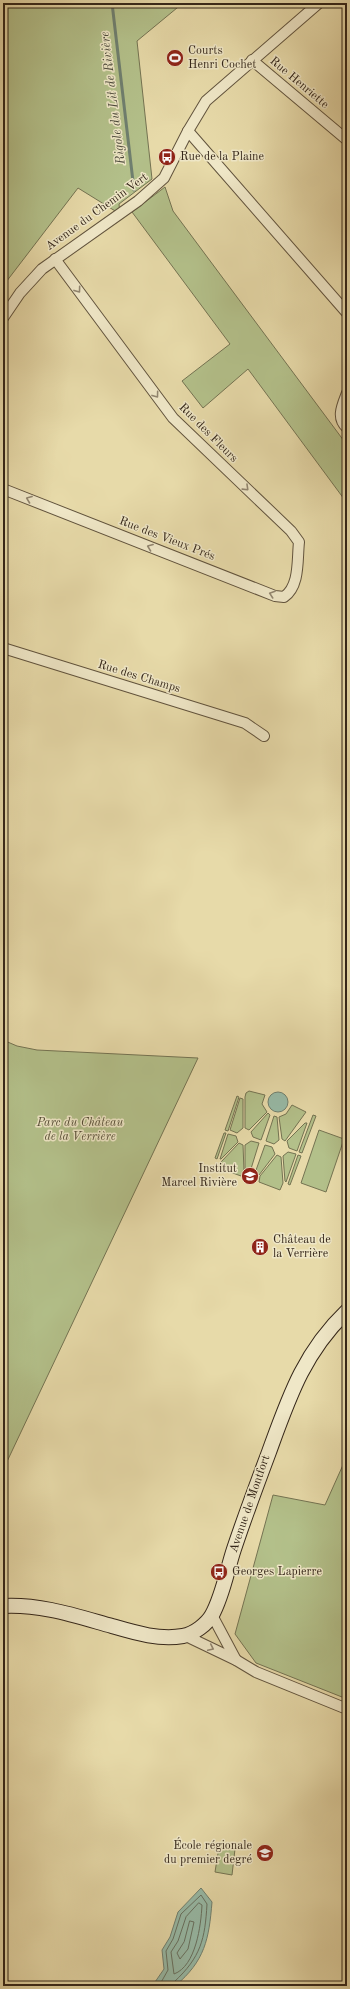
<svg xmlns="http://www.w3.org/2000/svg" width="350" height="1989" font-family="'Old Standard TT',serif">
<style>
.green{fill:#b3c08a;stroke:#747352}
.water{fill:#97bba8;stroke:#6f7f6f}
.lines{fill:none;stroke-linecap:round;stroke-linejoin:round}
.shore{stroke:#667060;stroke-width:1}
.stream{stroke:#6f7f6f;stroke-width:3}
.street-casing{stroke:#61533d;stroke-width:12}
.secondary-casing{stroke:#342619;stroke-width:16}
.street{stroke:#efe7c7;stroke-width:10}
.secondary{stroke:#efe7c7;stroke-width:14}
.oneway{stroke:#928670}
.labels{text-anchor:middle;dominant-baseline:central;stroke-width:3;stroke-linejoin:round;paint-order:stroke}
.poi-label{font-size:12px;fill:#342619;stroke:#efe7c7;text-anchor:start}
.street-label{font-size:12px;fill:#342619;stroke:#efe7c7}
.park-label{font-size:12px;font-style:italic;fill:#544c35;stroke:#efe7c7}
.water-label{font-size:13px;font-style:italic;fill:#4d4b3d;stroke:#efe7c7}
</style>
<rect width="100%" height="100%" fill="#e7daa9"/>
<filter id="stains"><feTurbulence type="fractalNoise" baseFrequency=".005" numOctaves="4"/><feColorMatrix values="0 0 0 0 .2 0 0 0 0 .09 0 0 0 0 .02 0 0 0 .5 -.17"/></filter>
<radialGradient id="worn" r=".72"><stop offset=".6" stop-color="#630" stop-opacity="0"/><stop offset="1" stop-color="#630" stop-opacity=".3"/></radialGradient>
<g class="green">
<polygon points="3,3 183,3 137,41 152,179 119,204 120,214 78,188 3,286"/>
<polygon points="165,187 173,211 347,445 347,503 248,369 203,408 182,381 230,344 132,212"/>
<polygon points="3,1040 17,1046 37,1050 198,1058 3,1470"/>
<polygon points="249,1091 265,1095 262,1104 267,1112 249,1130 245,1128 245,1097 246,1093"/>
<polygon points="237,1096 239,1097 228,1131 225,1130"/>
<polygon points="240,1098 243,1099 243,1128 237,1133 230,1130"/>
<polygon points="292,1105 306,1112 285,1141 282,1139 279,1117 286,1114"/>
<polygon points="268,1113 270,1115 261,1140 253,1137 251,1132"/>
<polygon points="313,1115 316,1116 302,1153 299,1152"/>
<polygon points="274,1116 277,1117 279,1140 274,1144 266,1141"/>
<polygon points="305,1123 307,1123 297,1151 289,1148 287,1141"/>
<polygon points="319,1130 344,1139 326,1192 301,1183"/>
<polygon points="224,1133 226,1133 217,1159 215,1158"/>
<polygon points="228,1134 236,1136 238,1142 221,1159 220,1159"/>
<polygon points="251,1141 259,1143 250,1172 245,1171 245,1145"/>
<polygon points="239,1143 243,1145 244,1171 241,1176 219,1168 221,1162"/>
<polygon points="265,1145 272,1147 275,1154 259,1175 255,1173"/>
<polygon points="288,1152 296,1154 286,1182 285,1181 283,1156"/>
<polygon points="277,1155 281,1157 283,1183 280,1190 259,1182 260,1176"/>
<polygon points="298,1155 301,1156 290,1185 288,1184"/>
<polygon points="347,1456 347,1699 256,1663 235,1634 273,1495 325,1505"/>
<polygon points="219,1847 235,1849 232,1875 215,1872"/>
</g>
<g class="water">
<circle cx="278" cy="1102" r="10"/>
<path d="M201,1888l11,14c-3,37 -7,59 -37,84h-20v-4l9,-13 -2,-19 8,-13 8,-25z"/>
</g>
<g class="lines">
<g class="shore">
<path d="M199,1903l3,2c-1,20 -6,61 -28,69l-3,-22 7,-11 8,-24z"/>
<polygon points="190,1921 194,1922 188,1949 180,1959 177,1953 184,1942"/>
<path d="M159,1986l9,-16 -2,-19 7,-12 8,-25 20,-19 6,9c-2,35 -6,53 -33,78l-1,4"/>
</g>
<polyline class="stream" points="112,3 134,190"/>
<defs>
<g id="street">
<polyline points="252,60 347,140"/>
<polyline points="188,131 347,313"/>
<polyline points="3,318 20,293 42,269 138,201 164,178 188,131 206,101 319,3"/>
<path d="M347,393c-5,13 -11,25 0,35"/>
<path d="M3,489l272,107 9,1c16,-11 13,-37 15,-55l-8,-11 -118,-113 -118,-159"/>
<polyline points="3,648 245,723 264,736"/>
<polyline points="212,1615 236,1660"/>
<polyline points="186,1636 236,1660 256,1672 347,1709"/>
</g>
<path id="secondary" d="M3,1606c38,-2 73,10 109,20 24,7 47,14 71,10 11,-2 24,-12 29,-21 11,-20 15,-45 22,-66 11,-33 23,-65 35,-97 20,-55 35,-100 78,-141"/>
</defs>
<use href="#street" class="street-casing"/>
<use href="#secondary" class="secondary-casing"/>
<use href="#street" class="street"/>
<use href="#secondary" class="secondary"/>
</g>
<defs><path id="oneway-chevron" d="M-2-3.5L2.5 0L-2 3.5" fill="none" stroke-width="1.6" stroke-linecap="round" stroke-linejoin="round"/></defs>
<g class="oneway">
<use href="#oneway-chevron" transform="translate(78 290) rotate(54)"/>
<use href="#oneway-chevron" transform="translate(156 395) rotate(54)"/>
<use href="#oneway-chevron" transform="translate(246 488) rotate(44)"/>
<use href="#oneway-chevron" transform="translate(29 499) rotate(-159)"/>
<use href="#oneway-chevron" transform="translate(150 547) rotate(-159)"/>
<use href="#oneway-chevron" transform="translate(272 594) rotate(-161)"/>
<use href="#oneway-chevron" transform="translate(211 1648) rotate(25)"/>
</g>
<defs>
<symbol id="stadium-disc" viewBox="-11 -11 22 22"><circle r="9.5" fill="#8f2418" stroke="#efe7c7"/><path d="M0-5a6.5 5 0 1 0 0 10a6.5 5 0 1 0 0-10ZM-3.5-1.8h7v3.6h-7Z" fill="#fff"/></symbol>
<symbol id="bus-disc" viewBox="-11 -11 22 22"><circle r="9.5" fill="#8f2418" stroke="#efe7c7"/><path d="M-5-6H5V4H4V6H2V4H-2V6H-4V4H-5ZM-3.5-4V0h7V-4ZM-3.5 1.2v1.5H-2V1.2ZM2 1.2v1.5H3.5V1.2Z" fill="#fff"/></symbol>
<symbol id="university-disc" viewBox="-11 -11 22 22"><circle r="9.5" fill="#8f2418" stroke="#efe7c7"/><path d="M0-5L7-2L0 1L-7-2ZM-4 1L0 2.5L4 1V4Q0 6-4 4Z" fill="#fff"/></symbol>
<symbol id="building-disc" viewBox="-11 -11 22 22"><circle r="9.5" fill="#8f2418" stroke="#efe7c7"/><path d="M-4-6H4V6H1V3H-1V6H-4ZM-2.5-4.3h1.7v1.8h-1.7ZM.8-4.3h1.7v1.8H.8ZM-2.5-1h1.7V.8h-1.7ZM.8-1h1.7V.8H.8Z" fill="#fff"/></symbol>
<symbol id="school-disc" viewBox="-11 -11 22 22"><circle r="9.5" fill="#8f2418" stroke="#efe7c7"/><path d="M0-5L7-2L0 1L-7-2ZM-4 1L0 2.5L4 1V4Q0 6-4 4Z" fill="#fff"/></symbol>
</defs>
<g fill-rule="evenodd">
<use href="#stadium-disc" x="165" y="48" width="20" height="20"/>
<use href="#bus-disc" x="157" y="147" width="20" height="20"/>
<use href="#university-disc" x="240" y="1166" width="20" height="20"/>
<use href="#building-disc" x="250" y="1237" width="20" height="20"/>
<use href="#bus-disc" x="209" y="1562" width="20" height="20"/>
<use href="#school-disc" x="255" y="1843" width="20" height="20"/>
</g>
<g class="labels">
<g class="poi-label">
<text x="188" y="51">Courts<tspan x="188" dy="14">Henri Cochet</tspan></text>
<text x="180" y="157">Rue de la Plaine</text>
<text x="237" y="1169" text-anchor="end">Institut<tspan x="237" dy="14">Marcel Rivière</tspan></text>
<text x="273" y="1240">Château de<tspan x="273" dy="14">la Verrière</tspan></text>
<text x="232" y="1572">Georges Lapierre</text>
<text x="252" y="1846" text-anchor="end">École régionale<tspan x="252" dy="14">du premier degré</tspan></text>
</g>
<g class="street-label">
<text transform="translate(299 83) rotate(40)">Rue Henriette</text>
<text transform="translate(97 212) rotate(-36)">Avenue du Chemin Vert</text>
<text transform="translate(208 433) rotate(45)">Rue des Fleurs</text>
<text transform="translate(167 539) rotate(21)">Rue des Vieux Prés</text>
<text transform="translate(139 677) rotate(17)">Rue des Champs</text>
<text transform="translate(250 1504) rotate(-71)">Avenue de Montfort</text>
</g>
<g class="park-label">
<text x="80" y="1123">Parc du Château<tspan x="80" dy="14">de la Verrière</tspan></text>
</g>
<g class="water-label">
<text transform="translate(113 98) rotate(-97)">Rigole du Lit de Rivière</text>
</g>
</g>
<rect width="350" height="1989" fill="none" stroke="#e7daa9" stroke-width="16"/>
<rect x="4" y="4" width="342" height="1981" fill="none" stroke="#342619" stroke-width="2"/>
<rect x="8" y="8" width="334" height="1973" fill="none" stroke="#342619"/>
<rect width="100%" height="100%" filter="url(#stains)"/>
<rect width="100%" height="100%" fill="url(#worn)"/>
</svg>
